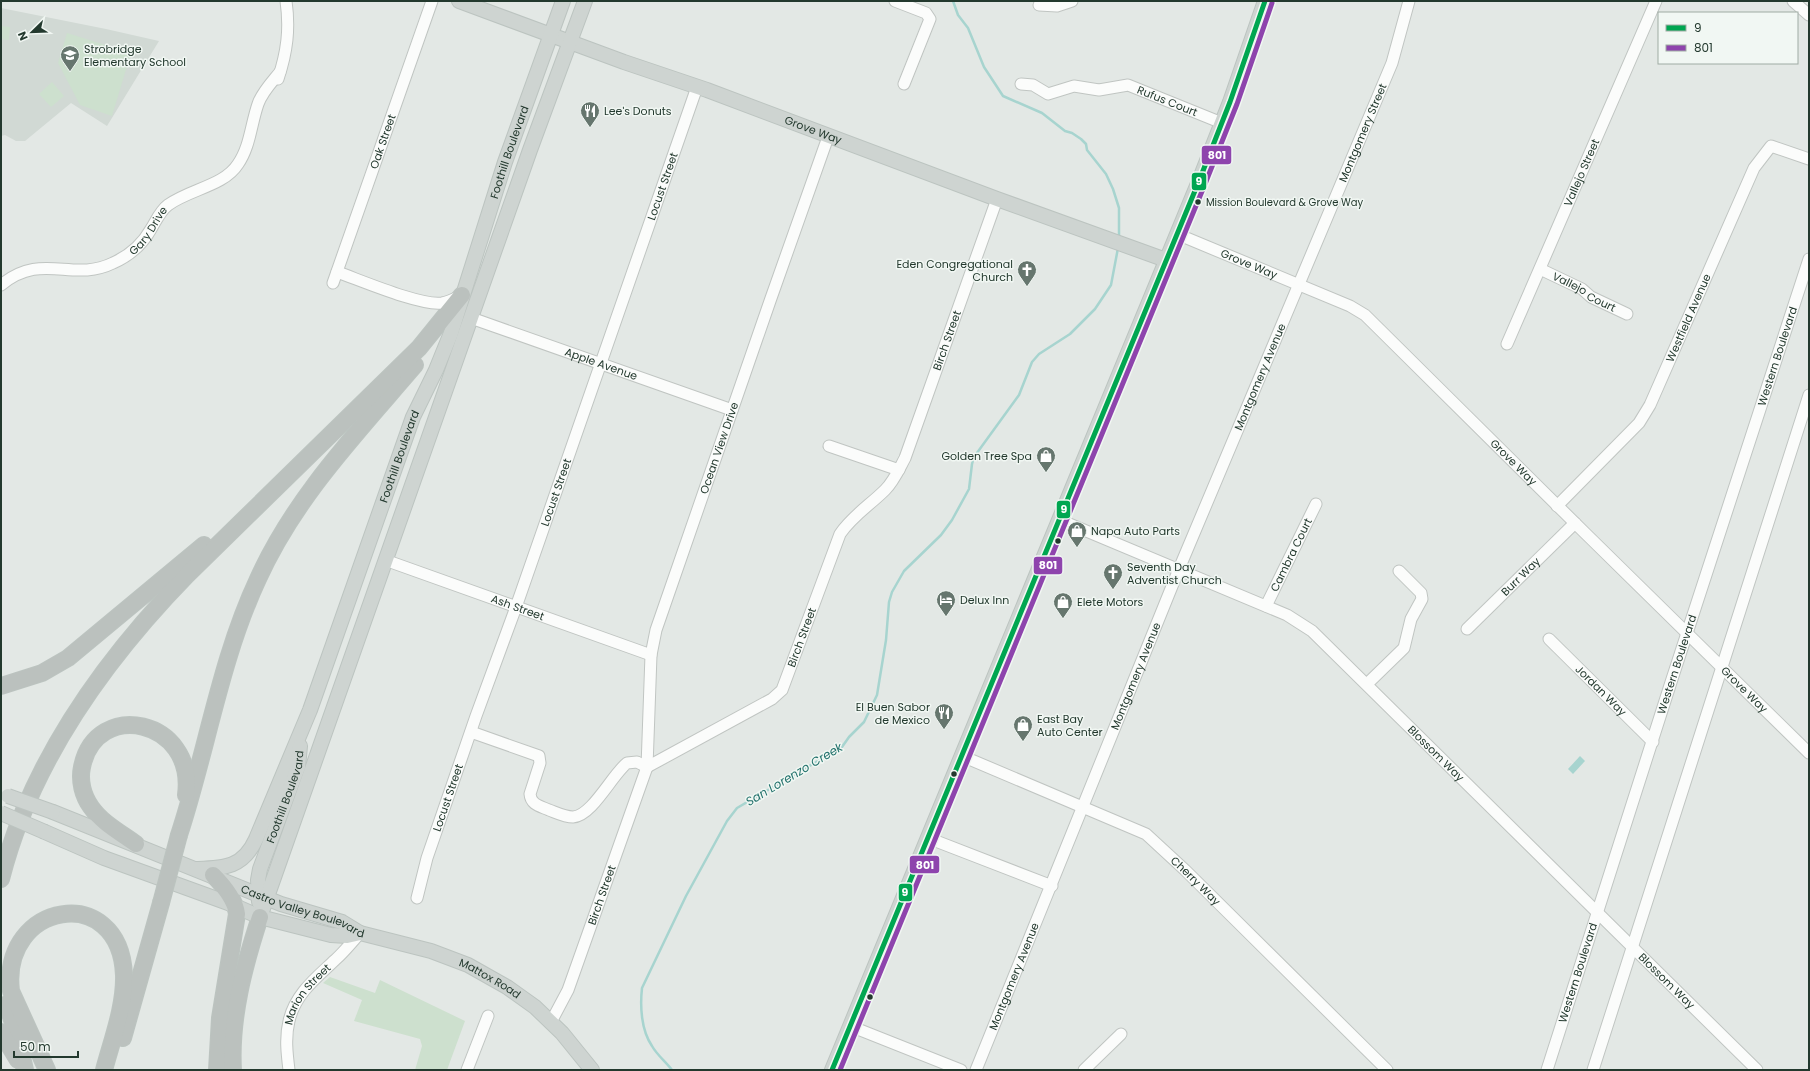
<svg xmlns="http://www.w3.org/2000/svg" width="1810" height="1071" font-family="Poppins,sans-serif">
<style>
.built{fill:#d1d9d4}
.green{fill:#cde0ce}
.water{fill:#a7d4cf}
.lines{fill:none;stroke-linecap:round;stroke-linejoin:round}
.stream{stroke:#a7d4cf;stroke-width:2.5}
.minor-casing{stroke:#c0c5c2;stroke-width:13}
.major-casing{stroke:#bcc4c0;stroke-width:16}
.highway-casing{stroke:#bcc4c0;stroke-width:18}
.minor{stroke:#fbfcfb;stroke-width:11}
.major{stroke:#ced4d1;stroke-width:14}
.highway{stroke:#bbc1be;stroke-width:16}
.major-bridge-casing{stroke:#bcc4c0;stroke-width:16;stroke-linecap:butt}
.highway-bridge-casing{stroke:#bcc4c0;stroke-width:18;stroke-linecap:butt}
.major-bridge{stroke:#ced4d1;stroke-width:14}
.highway-bridge{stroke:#bbc1be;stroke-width:16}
.bus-1-casing{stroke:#f1f7f3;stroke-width:8}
.bus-2-casing{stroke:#f1f7f3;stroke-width:8}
.bus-1{stroke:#00a651;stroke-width:5}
.bus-2{stroke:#8e44ad;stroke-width:5}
.bus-dot{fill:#23392e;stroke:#f1f7f3;stroke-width:1.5}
.labels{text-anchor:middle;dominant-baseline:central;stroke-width:3;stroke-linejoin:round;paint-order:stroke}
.bus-label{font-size:10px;fill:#23392e;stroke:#f1f7f3;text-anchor:start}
.poi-label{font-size:11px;fill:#23392e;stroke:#f1f7f3;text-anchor:start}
.street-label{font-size:11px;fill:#23392e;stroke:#f1f7f3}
.water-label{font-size:12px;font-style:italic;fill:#21716b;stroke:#f1f7f3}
.line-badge{stroke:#f1f7f3;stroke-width:1.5}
.badge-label{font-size:11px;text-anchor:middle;font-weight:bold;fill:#fff}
</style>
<rect width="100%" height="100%" fill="#e3e8e5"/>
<polygon class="built" points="1,8 106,29 159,41 107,126 71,103 25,141 16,141 5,135 1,136"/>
<g class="green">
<polygon points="1,26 10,27 9,40 1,39"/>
<polygon points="67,33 131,53 112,116 80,105 58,63"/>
<polygon points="52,82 64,96 51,107 39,94"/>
<polygon points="330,977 375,993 380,980 465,1021 447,1070 415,1070 422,1046 420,1039 354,1021 362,1000 323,983"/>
</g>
<polygon class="water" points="1580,756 1585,761 1573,774 1568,769"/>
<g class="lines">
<g class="stream">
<polyline points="953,1 958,15 968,28 984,67 1003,96 1042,113 1065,131 1072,133 1081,139 1086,144 1087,150 1106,174 1113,189 1119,208 1119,239"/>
<path d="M672,1070c-6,-8 -15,-15 -20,-24 -11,-16 -12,-40 -10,-58l44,-92 41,-75 10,-13 105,-61 7,-10 15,-15 13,-27 9,-55 3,-38 3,-10 12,-21 37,-36 11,-15 17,-31 3,-25 2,-7 45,-62 13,-33 7,-8 31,-20 25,-25 16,-24 7,-37"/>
</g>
<defs>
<g id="minor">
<polyline points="895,1 926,13 930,19 904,84"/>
<polyline points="1793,1 1809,15"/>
<polyline points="1039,5 1057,6 1072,1"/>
<path d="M278,79c9,-27 12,-50 8,-78"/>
<path id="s1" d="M1021,84l12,1 15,9 26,-8 25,4 29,-5 94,38"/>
<path id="s2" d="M1177,234l173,72 15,9 219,217 225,221"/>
<path id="s3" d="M1540,269l42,20 9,8 36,17"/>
<path d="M337,272c23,8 83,34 105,31 6,-1 12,-4 18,-7"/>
<path id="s4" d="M333,283l99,-282"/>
<path id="s5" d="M1,285c41,-34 71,-2 112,-22 16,-7 29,-18 38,-34 5,-8 9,-18 17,-24 22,-16 56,-19 70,-41 12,-17 13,-40 20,-60 4,-12 14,-22 22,-32"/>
<path id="s6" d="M471,318l261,92"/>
<path id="s7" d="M1507,344l149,-343"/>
<polyline points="829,446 899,470"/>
<path id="s8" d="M1557,506l82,-83 11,-18 104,-237 17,-22 38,13"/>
<path id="s9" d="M1060,520l227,95 25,16 445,439"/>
<path id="s10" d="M385,560l266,95"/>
<path id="s11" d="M1266,606l50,-102"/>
<path id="s12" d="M1467,629l108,-106"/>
<path id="s13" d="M1549,639l104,103"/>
<polyline points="1367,684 1404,648 1411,619 1422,599 1421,593 1399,571"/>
<path d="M471,732l68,24 1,7 -10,31c1,11 10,12 19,16 8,3 16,7 24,7 19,-1 39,-42 54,-54l10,-1 10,5"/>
<path id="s14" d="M962,756l184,78 39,36 202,200"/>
<path id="s15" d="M647,767l125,-68 10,-9 58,-156c12,-18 30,-29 45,-44 9,-9 14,-21 20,-32l92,-259"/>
<polyline points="928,838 1052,886"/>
<path id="s16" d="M417,898l10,-40 49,-142 40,-109 181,-520"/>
<path id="s17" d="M551,1022l17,-32 79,-223 4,-112 5,-25 114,-329 58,-164"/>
<polyline points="850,1026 961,1070"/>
<path id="s18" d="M289,1070c-2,-16 -4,-33 0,-49 6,-27 27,-43 46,-61 9,-8 17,-18 25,-27"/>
<polyline points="467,1070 488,1016"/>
<path id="s19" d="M976,1070l203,-501 213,-506 17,-62"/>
<polyline points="1084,1070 1121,1034"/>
<path id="s20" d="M1547,1070c85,-271 174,-541 262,-811"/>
<polyline points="1593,1070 1809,395"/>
</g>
<g id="major">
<path id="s21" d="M459,1l165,61 83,28 290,109 169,61"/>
<path id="s22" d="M53,812l228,92 61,18 18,11 71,18 37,14 39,22 28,20 27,26 30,37"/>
<polyline points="45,832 104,858 228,903 260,917 331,935 347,936 360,933"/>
<path id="s23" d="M196,869c28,-1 47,-1 60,-30l54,-129 103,-293 23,-47 15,-37 54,-171 58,-161"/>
<path id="s24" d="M259,902l-1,-22 2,-11 38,-102 2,-21"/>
<polyline points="260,917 530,150 585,1"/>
<polyline points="832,1070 1199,181 1230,102 1265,1"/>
</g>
<g id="highway">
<polyline points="1,686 42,673 68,658 204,545"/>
<path d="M179,835c28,-85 41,-175 79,-256 37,-82 99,-146 157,-214"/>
<path d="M136,844c-15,-11 -34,-21 -45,-37 -8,-11 -12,-26 -9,-40 14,-69 114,-48 104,28"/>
<path d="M213,875c11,11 22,24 24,39l-17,104 -3,52"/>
<path d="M1,879c30,-118 103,-219 187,-305l231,-226 43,-53"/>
<polyline points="7,1004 18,1039 25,1070"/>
<polyline points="1,1032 18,1060"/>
<polyline points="123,1038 161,903"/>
<path d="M47,1070l-36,-79c-11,-89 109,-110 113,-16 1,31 -12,65 -20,95"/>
<path d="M233,1070c-3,-52 11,-104 27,-153"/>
</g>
</defs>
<use href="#minor" class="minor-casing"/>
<use href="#major" class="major-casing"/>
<use href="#highway" class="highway-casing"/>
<use href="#minor" class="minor"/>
<use href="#major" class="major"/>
<use href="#highway" class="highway"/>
<defs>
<g id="major-bridge">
<polyline points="8,796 53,812"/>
<polyline points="1,813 45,832"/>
</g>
<polyline id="highway-bridge" points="161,903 179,835"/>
</defs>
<use href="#major-bridge" class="major-bridge-casing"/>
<use href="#highway-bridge" class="highway-bridge-casing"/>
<use href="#major-bridge" class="major-bridge"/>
<use href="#highway-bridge" class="highway-bridge"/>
<defs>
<polyline id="bus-1" points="832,1070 1199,181 1230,102 1265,1"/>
<polyline id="bus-2" points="840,1070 1205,184 1237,104 1272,3"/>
</defs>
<use href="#bus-1" class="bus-1-casing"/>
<use href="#bus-2" class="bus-2-casing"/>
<use href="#bus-1" class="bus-1"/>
<use href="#bus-2" class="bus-2"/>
</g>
<defs>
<symbol id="school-pin" viewBox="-11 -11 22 30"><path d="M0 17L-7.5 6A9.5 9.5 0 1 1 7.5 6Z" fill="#66766e" stroke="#f1f7f3"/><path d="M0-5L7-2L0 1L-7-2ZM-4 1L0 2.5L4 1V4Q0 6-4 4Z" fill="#fff"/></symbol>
<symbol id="restaurant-pin" viewBox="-11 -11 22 30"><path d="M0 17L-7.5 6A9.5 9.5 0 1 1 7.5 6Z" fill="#66766e" stroke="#f1f7f3"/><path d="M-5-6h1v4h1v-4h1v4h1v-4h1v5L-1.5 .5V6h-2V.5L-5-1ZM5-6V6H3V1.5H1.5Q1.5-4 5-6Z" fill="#fff"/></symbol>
<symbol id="church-pin" viewBox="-11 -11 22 30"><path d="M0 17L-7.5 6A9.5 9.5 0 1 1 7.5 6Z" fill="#66766e" stroke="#f1f7f3"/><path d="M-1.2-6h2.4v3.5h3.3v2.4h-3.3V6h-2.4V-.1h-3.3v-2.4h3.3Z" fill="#fff"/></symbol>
<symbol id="shop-pin" viewBox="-11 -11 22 30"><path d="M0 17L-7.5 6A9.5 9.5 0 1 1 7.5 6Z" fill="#66766e" stroke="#f1f7f3"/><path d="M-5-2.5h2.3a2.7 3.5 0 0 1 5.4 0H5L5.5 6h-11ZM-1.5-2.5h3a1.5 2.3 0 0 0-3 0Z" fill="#fff"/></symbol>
<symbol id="hotel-pin" viewBox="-11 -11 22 30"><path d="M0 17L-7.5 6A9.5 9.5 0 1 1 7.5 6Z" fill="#66766e" stroke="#f1f7f3"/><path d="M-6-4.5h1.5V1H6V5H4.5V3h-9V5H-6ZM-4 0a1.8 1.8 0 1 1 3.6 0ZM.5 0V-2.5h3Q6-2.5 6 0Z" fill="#fff"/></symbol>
</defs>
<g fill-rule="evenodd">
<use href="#school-pin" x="59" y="44" width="22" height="30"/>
<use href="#restaurant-pin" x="579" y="100" width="22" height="30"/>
<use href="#church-pin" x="1016" y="259" width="22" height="30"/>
<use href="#shop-pin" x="1035" y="445" width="22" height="30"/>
<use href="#shop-pin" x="1066" y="520" width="22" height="30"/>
<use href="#church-pin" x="1102" y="562" width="22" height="30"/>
<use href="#hotel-pin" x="935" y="589" width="22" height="30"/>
<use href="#shop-pin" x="1052" y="591" width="22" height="30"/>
<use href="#restaurant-pin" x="933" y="702" width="22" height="30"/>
<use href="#shop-pin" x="1012" y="714" width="22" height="30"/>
</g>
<g class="bus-dot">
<circle cx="1198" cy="202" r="3.5"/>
<circle cx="1058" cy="541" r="3.5"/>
<circle cx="954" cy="774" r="3.5"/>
<circle cx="870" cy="997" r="3.5"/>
</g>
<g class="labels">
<g class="bus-label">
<text x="1206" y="202">Mission Boulevard &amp; Grove Way</text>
</g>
<g class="poi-label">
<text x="84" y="49">Strobridge<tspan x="84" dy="13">Elementary School</tspan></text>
<text x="604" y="111">Lee's Donuts</text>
<text x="1013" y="264" text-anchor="end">Eden Congregational<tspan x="1013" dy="13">Church</tspan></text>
<text x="1032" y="456" text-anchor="end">Golden Tree Spa</text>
<text x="1091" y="531">Napa Auto Parts</text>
<text x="1127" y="567">Seventh Day<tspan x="1127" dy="13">Adventist Church</tspan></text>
<text x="960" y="600">Delux Inn</text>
<text x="1077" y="602">Elete Motors</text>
<text x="930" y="707" text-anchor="end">El Buen Sabor<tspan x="930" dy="13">de Mexico</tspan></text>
<text x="1037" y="719">East Bay<tspan x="1037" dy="13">Auto Center</tspan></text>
</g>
<g class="street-label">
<text stroke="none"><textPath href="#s1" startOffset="154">Rufus Court</textPath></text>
<text stroke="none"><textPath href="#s21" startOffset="377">Grove Way</textPath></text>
<text stroke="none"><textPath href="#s19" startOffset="1014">Montgomery Street</textPath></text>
<text stroke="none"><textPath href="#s4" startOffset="150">Oak Street</textPath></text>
<text stroke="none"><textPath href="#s23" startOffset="805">Foothill Boulevard</textPath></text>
<text stroke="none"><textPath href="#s7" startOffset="187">Vallejo Street</textPath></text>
<text stroke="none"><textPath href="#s16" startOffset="753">Locust Street</textPath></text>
<text stroke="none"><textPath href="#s5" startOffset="166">Gary Drive</textPath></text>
<text stroke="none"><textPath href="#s2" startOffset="78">Grove Way</textPath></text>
<text stroke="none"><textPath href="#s3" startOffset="50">Vallejo Court</textPath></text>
<text stroke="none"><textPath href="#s8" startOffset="233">Westfield Avenue</textPath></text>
<text stroke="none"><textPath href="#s15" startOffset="548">Birch Street</textPath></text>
<text stroke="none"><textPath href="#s20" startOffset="750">Western Boulevard</textPath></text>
<text stroke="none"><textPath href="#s6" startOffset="138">Apple Avenue</textPath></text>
<text stroke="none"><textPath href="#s19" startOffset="749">Montgomery Avenue</textPath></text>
<text stroke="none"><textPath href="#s17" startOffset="603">Ocean View Drive</textPath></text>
<text stroke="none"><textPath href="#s23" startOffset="481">Foothill Boulevard</textPath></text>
<text stroke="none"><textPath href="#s2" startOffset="414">Grove Way</textPath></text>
<text stroke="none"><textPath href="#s16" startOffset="429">Locust Street</textPath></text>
<text stroke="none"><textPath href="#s11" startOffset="57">Cambra Court</textPath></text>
<text stroke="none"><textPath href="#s12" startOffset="75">Burr Way</textPath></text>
<text stroke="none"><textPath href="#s10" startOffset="141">Ash Street</textPath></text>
<text stroke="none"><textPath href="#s15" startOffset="212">Birch Street</textPath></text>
<text stroke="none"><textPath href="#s20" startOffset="426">Western Boulevard</textPath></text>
<text stroke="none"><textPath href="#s19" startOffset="425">Montgomery Avenue</textPath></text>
<text stroke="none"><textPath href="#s2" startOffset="738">Grove Way</textPath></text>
<text stroke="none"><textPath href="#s13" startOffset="73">Jordan Way</textPath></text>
<text stroke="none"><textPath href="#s9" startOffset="450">Blossom Way</textPath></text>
<text stroke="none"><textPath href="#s24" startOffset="110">Foothill Boulevard</textPath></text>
<text stroke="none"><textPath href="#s16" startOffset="105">Locust Street</textPath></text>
<text stroke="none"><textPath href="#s14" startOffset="268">Cherry Way</textPath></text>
<text stroke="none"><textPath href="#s17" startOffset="137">Birch Street</textPath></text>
<text stroke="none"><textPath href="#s22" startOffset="269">Castro Valley Boulevard</textPath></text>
<text stroke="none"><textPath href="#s20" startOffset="102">Western Boulevard</textPath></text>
<text stroke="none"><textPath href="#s19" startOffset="101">Montgomery Avenue</textPath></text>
<text stroke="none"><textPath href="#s22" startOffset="469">Mattox Road</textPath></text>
<text stroke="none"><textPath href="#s9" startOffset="774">Blossom Way</textPath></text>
<text stroke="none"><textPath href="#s18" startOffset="82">Marion Street</textPath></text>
</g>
<g class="water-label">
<text transform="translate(794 774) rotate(-31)">San Lorenzo Creek</text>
</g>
</g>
<g class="line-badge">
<rect x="1201" y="145" width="31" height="20" rx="4" fill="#8e44ad"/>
<rect x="1191" y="172" width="16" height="19" rx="4" fill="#00a651"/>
<rect x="1056" y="500" width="15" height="19" rx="4" fill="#00a651"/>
<rect x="1033" y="556" width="30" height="19" rx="4" fill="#8e44ad"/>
<rect x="909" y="855" width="31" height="19" rx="4" fill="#8e44ad"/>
<rect x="898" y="883" width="15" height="19" rx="4" fill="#00a651"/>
</g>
<g class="badge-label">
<text x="1217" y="159">801</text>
<text x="1199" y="185">9</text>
<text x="1064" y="513">9</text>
<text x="1048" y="569">801</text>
<text x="925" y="869">801</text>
<text x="905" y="896">9</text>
</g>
<rect width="1810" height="1071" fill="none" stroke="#23392e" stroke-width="4"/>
<rect x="1658" y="12" width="140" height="52" fill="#f1f7f3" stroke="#9faba4"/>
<rect x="1666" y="25" width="20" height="6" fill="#00a651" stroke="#9faba4"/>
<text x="1694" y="32" font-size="12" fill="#23392e">9</text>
<rect x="1666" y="45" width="20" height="6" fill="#8e44ad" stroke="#9faba4"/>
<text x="1694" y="52" font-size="12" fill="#23392e">801</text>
<g transform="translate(32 32) rotate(247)" stroke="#f1f7f3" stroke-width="3" paint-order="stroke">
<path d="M0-3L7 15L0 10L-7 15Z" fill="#23392e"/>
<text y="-6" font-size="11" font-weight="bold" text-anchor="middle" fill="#23392e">N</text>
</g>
<path d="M14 1051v6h64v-6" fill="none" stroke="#23392e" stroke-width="2"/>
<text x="20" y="1051" font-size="12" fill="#23392e" stroke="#f1f7f3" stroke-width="3" paint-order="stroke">50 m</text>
</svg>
